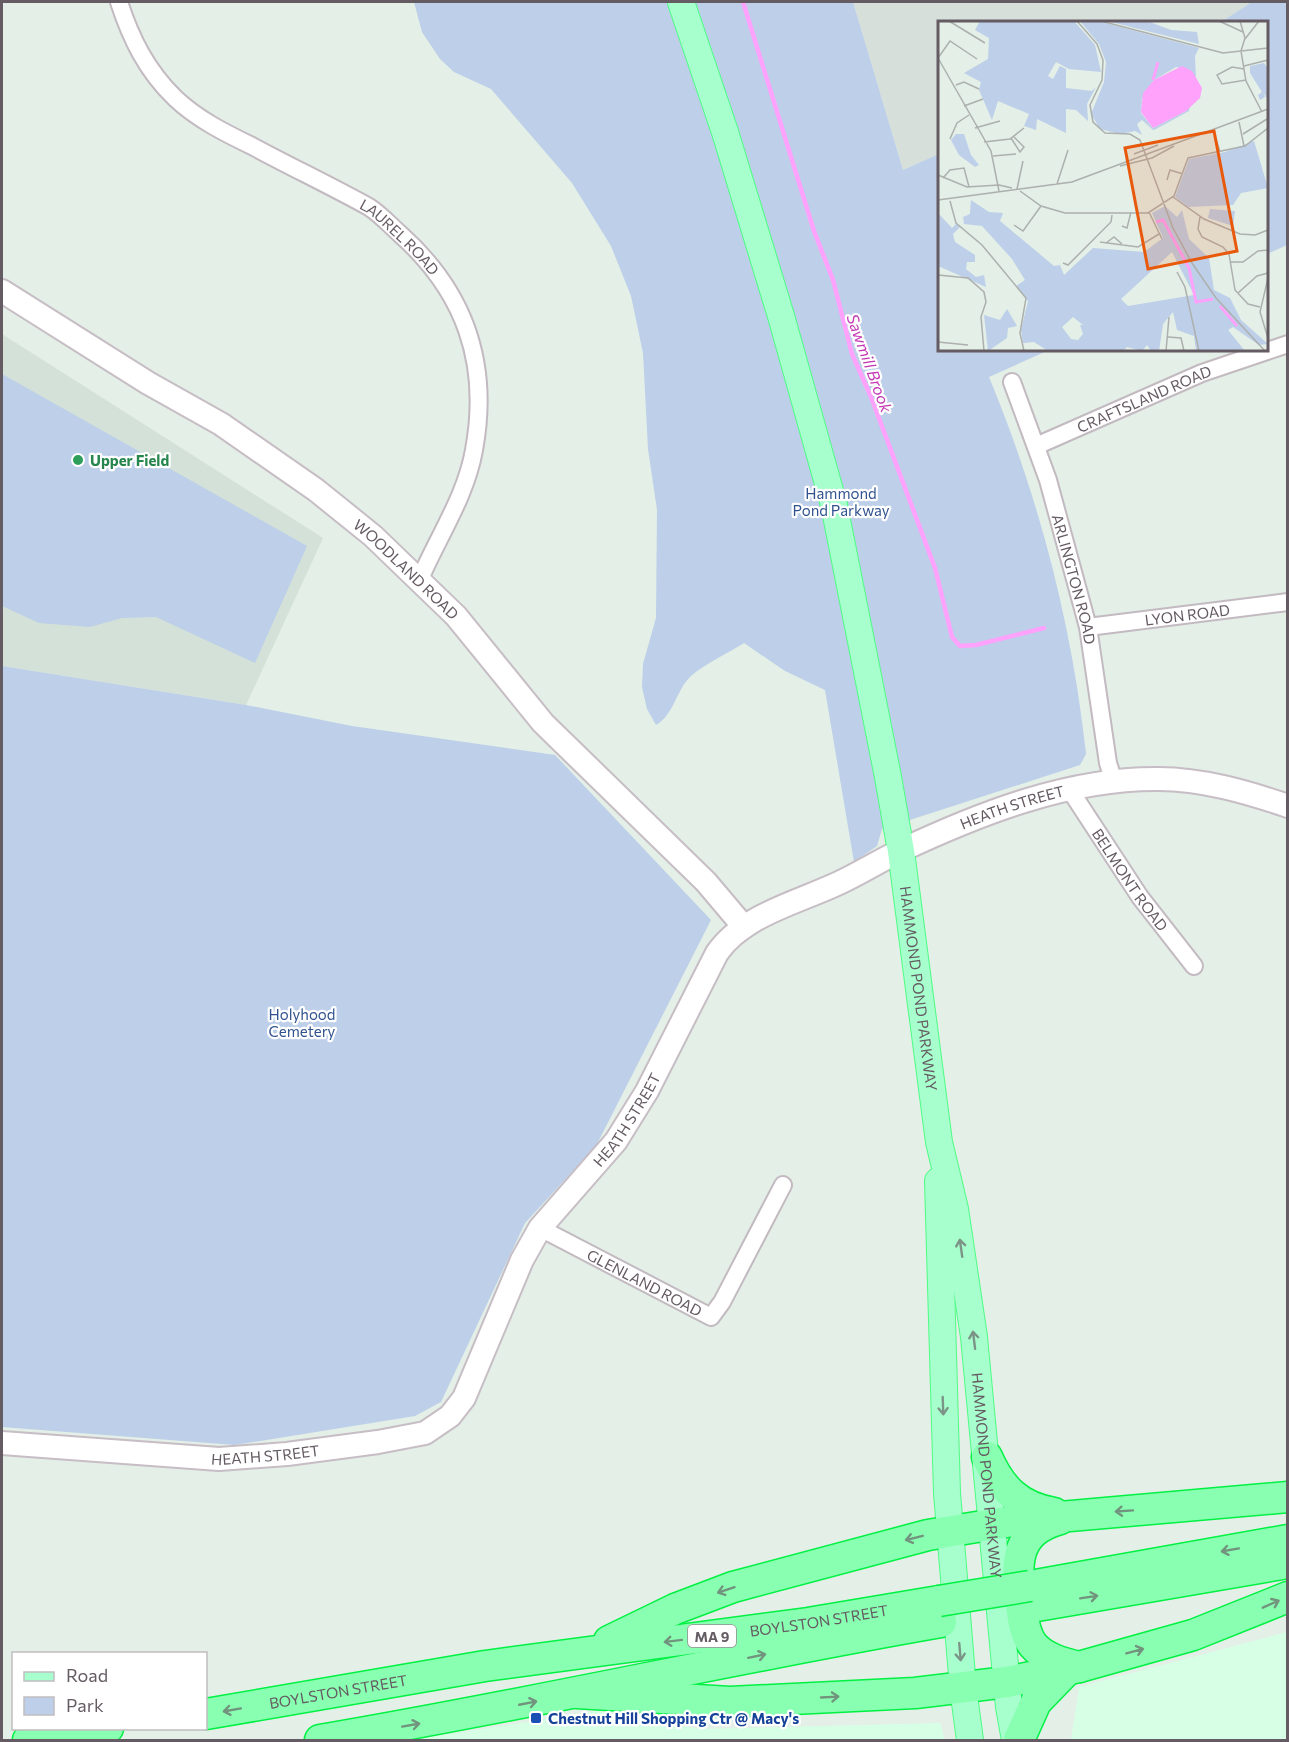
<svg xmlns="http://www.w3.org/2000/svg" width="1289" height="1742" font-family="Commissioner,sans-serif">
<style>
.commercial{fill:#d7ffe6}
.industrial{fill:#d7dfda}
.education{fill:#d3e1d8}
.green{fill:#bdcfe9}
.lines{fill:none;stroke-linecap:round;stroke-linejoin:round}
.stream{stroke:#ffa2fc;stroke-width:4.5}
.street-casing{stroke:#c3bac1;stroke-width:20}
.secondary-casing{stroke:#c7bdc5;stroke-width:26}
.primary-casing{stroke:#4efc84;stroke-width:28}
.highway-casing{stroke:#00f143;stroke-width:33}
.street{stroke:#fff;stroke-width:16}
.secondary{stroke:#fff;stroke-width:22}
.primary{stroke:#a7ffcd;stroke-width:26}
.highway{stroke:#89ffb1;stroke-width:30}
.highway-bridge-casing{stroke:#00f143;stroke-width:33;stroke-linecap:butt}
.highway-bridge{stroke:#89ffb1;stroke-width:30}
.oneway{stroke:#7c9488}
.oneway2{stroke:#72947e}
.leisure-dot{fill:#2e9e5b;stroke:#fff;stroke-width:2}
.transit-dot{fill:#1a4fb4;stroke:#fff;stroke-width:2}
.labels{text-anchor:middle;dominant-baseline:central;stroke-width:4.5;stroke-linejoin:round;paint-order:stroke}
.shield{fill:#fff;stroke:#938c92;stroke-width:1.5}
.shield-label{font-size:14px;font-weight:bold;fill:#655b63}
.street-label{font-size:15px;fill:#655b63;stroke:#fff}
.leisure-label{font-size:15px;font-weight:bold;fill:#27864d;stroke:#fff;text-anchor:start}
.park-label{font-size:15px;fill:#30528e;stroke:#fff}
.transit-label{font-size:15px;font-weight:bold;fill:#164399;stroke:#fff;text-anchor:start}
.water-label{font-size:16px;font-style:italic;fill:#c339b4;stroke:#fff}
.inset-river{fill:none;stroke:#ffa2fc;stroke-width:3}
.inset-road{fill:none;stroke:#adb0ae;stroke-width:1.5}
.view{fill:#e8590c;fill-opacity:0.15;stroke:#e8590c;stroke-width:3}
.inset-edge{fill:none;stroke:#655b63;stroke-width:3}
</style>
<rect width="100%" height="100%" fill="#e3efe7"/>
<g class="commercial">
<polygon points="1287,1632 1287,1740 1071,1740 1079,1687"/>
<polygon points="596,1711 700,1729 940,1723 945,1740 412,1740"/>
</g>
<polygon class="industrial" points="853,2 1252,2 1221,22 940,22 939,154 903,170"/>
<polygon class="education" points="2,334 323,538 246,705 2,666"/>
<g class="green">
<path d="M414,2h439l50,168 36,-16 1,196h109l-60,27c50,121 83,247 97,377l-6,11 -198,64 -5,17 -23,16 -29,-172 -40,-19 -41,-28c-17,11 -38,20 -53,33 -15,14 -17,39 -35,49l-9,-16 -5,-22 1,-23 13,-46 1,-108 -9,-61 -5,-96 -12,-57 -20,-50 -39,-63 -81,-94 -37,-17 -14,-13 -18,-27z"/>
<polygon points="1252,2 1287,2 1287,245 1267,254 1266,22 1221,22"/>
<polygon points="2,374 307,546 255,663 156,617 122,618 90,627 39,623 2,606"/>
<polygon points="2,666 246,705 352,726 555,755 711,920 596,1146 525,1223 441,1402 415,1416 235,1445 2,1427"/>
</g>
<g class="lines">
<polyline class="stream" points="743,2 814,231 833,280 852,354 871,397 935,568 952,637 960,646 976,645 1044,628"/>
<defs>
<g id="street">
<path id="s1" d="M119,2c12,37 28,69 56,96 22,21 50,35 77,48 39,21 79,40 117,61 11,7 21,18 31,27 65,58 90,129 74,216 -8,46 -36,87 -54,129"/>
<path id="s2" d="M1012,382l36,98 40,147 20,136 6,19"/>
<path id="s3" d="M1036,446l166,-73 86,-29"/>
<path id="s4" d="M1088,627l200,-25"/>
<path id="s5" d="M1070,790l70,107 54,69"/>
<path id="s6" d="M540,1228l171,89 11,-15 61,-117"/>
</g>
<g id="secondary">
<path id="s7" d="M2,291l146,92 73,41 95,66 57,46 83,80 87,107 163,159 38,45"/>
<path id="s8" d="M2,1443l217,16 68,-5 91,-12 47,-9 25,-17 14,-18 58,-138 18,-32 76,-87 31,-50 70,-138c27,-39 83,-51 124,-71 21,-10 40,-22 61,-32 79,-37 168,-72 257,-71 43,0 88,13 129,27"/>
</g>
<g id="primary">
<path id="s9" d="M681,2l44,130 56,184 53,189 54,272 13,74 38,291 16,67 19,128 35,370 6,33"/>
<polyline points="938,1181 947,1493 963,1688 970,1740"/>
</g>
<g id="highway">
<path d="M987,1457c14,32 32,50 67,56"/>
<path d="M1060,1519c-47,13 -44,46 -39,86 2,13 3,29 12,40 11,13 29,18 46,22"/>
<polyline points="1030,1586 1288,1540"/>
<polyline points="1031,1607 1288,1563"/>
<polyline points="609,1641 675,1609 733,1587 928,1535 1013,1521 1288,1497"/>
<polyline points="577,1693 730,1702 915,1693 1007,1682 1079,1667 1193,1635 1288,1597"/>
<path id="s10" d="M206,1714l279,-48 323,-43 131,-22"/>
<polyline points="28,1740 108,1728"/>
<path d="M320,1740c208,-35 413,-82 621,-118"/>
<polyline points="1019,1740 1036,1702 1067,1670"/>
</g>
</defs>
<use href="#street" class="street-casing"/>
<use href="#secondary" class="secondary-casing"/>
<use href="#primary" class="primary-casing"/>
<use href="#highway" class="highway-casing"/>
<use href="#street" class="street"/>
<use href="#secondary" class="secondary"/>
<use href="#primary" class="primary"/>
<use href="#highway" class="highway"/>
<defs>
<polyline id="highway-bridge" points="939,1601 1030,1586"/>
</defs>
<use href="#highway-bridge" class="highway-bridge-casing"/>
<use href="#highway-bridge" class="highway-bridge"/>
</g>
<defs><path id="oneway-shaft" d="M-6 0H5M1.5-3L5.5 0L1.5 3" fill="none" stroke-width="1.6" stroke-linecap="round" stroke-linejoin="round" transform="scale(1.5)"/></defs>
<g class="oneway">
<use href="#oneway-shaft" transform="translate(961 1248) rotate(-98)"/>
<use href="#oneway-shaft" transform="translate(974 1340) rotate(-97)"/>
<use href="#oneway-shaft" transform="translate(943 1406) rotate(88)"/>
<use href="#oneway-shaft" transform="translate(960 1652) rotate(85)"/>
</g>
<g class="oneway2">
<use href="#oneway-shaft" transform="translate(1124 1511) rotate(176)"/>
<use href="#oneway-shaft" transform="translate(914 1538) rotate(166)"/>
<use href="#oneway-shaft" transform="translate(1230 1550) rotate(170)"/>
<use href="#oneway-shaft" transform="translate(726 1590) rotate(162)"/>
<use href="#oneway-shaft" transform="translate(1089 1597) rotate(-9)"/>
<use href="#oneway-shaft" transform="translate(1271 1604) rotate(-24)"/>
<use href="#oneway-shaft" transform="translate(673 1641) rotate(173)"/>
<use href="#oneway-shaft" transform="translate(1135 1651) rotate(-15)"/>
<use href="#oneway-shaft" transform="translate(757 1656) rotate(-12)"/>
<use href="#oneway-shaft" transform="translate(830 1697) rotate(-3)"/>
<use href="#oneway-shaft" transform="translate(528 1703) rotate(-11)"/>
<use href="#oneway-shaft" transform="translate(232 1710) rotate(170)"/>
<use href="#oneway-shaft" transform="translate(411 1725) rotate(-10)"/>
</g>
<circle class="leisure-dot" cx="78" cy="460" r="6"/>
<rect class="transit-dot" x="530" y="1712" width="12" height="12" rx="3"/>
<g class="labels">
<rect class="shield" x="688" y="1625" width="48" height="22" rx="4.5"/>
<g class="shield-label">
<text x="712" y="1636">MA 9</text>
</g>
<g class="street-label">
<text stroke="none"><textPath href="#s1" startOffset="378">LAUREL ROAD</textPath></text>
<text stroke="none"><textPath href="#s3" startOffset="118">CRAFTSLAND ROAD</textPath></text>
<text stroke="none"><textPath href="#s7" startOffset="492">WOODLAND ROAD</textPath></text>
<text stroke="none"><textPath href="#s2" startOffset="207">ARLINGTON ROAD</textPath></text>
<text stroke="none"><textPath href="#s4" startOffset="100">LYON ROAD</textPath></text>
<text stroke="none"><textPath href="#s8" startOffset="1326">HEATH STREET</textPath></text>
<text stroke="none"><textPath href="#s5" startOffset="108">BELMONT ROAD</textPath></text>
<text stroke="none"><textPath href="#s9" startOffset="1017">HAMMOND POND PARKWAY</textPath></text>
<text stroke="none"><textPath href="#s8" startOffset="804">HEATH STREET</textPath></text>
<text stroke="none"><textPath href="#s6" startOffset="118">GLENLAND ROAD</textPath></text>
<text stroke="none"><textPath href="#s8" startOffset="264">HEATH STREET</textPath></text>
<text stroke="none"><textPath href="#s9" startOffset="1509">HAMMOND POND PARKWAY</textPath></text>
<text stroke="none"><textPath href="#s10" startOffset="620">BOYLSTON STREET</textPath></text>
<text stroke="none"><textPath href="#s10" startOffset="134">BOYLSTON STREET</textPath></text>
</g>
<g class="leisure-label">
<text x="90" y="460">Upper Field</text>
</g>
<g class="park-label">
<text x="841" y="493">Hammond<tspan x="841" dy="17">Pond Parkway</tspan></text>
<text x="302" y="1014">Holyhood<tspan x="302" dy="17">Cemetery</tspan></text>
</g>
<g class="transit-label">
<text x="548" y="1718">Chestnut Hill Shopping Ctr @ Macy's</text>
</g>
<g class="water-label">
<text transform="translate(870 363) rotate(70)">Sawmill Brook</text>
</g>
</g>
<g transform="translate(938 21)">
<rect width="330" height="330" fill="#e3efe7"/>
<path d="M42,0h94l21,24 6,27 -32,-3 -13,-7 -8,14 5,3 7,-13 6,3v19l26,3 4,-4 -9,17 1,17 -12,-11 -10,-1v24l-29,-14 -1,11 -12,-4 5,-12 -31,-13 -6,19 -13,-30 2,-8 -17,-9 24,-14 1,-21 -14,-8zM142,0h18l101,27 -4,8 1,25 -6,-11 -14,-3 -22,13 -12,19 -1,14 12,15 33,-17 4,-7 -1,7 -33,18 -3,1 -11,-10 -5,4 5,11 -7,-4 -15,3 -20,-5 -9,-15 13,-32 2,-20 -7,-18zM169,0h40l24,9 26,2 2,12zM326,42l4,6v31l-5,-8 2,5 -5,3 -2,-5 4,-3 -12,-19v-7zM18,113h8l7,21 8,10 -4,2 -16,-12 -8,-15zM316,120l14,47 -27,5 -8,12 -45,2 -13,-10 14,-38 36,-7zM33,179l18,12 14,1 -3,8 54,45 6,-1 4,10 29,-27 51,4 19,-14 -11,-25 13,-7 12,11 5,-7 7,29 20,19 5,32 16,8 11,22 27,24 -9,1 -26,-18 -5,3 17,21h-49l-2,-15 -17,-6 -4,-18 -10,12 -4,27h-8l-4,-6 -5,6 -15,-4 -4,4h-75l-14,-9 -11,1 -2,-13 7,-29 -12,-15 9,-6 -13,-21 -30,-33 -18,-2 -1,-7 7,-3zM234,231l22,43 -66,11 -7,-7zM135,296l10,8h-3l3,9 -5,6 -7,-1 -9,-12zM272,188l25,2 -2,15 -25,-8zM0,192l14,15 4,-4 4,3 -7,7 2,8 20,13v7h-8l-1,7 10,8 8,-2 2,12 -48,-21zM69,288l10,17 -9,2 -1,10 -19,13 -4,-36 16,5z" fill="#bdcfe9" fill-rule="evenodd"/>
<path d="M244,45l10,5 10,17 -2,10 -14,13 -33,17 -12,-16 2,-19 11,-13z" fill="#ffa2fc"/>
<path class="inset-river" d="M215,59l5,-18M218,201l7,-2 26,48 7,34 17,-3M282,285l17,20"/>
<path class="inset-road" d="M11,0l36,22M139,0l20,23 6,16 -1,20 -12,25 3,17 12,11 25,1 10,6 33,88 19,35 24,35 49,53M163,0l122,32 45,-5M281,0l24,11M302,0l5,17 -4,13 5,30 16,31M307,18l14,-18M0,37l53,93 8,40M0,37l12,-17 27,18M306,45l24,-6M306,48l-12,-2 -15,8 5,9 24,-4M18,64l8,-3 15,7M26,85l19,-7M301,101l5,24M37,107l25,-7M275,108l7,23M14,113l-2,5 7,-16 12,-8M305,113l24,-15M73,117l9,14 4,-5 -10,-10M46,121l26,-3 14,-11M196,133l24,-9M55,135l23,-2M182,145l32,-8 22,-12M0,154l29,12 32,-2 13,3M5,157l7,-8 14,-2 5,19M229,159l3,-10 13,4M119,163l11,-34M79,168l6,-28M82,170l21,15 24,7h83l26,-17 14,-38 57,-12 23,-18M235,176l31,22 36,15 15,1 13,-5M0,179l134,-18 196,-73M12,180l6,22 26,22 44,53 -6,35 4,18M211,191l13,27M262,196l-2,12 4,8 21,10 6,7 6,36 13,14 12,3M76,204l9,6 18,-25M184,205l5,2 4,-16M162,221l38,5 21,-13M168,222l8,-6 8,7M293,241h12l15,-11 10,-1M125,242l5,2 43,-43 1,-7M239,251l8,15 14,64M0,254l30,3 16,14 2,10 -5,15 3,34M330,257l-8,34 8,26M300,272l19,-17 11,-3M230,316l13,1 3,13M0,321l30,3M228,330l3,-34"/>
<path class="view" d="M276,110l23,120 -89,18 -23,-121z"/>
<rect width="330" height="330" class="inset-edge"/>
</g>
<rect width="1289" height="1742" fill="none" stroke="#655b63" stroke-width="6"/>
<rect x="12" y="1652" width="195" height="78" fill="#ffffff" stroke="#c1bdc1" stroke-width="1.5"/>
<rect x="24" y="1672" width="30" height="9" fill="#a7ffcd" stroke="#c1bdc1" stroke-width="1.5"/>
<text x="66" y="1682" font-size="18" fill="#655b63">Road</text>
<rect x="24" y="1697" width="30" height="18" fill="#bdcfe9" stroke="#c1bdc1" stroke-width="1.5"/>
<text x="66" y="1712" font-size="18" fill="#655b63">Park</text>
</svg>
